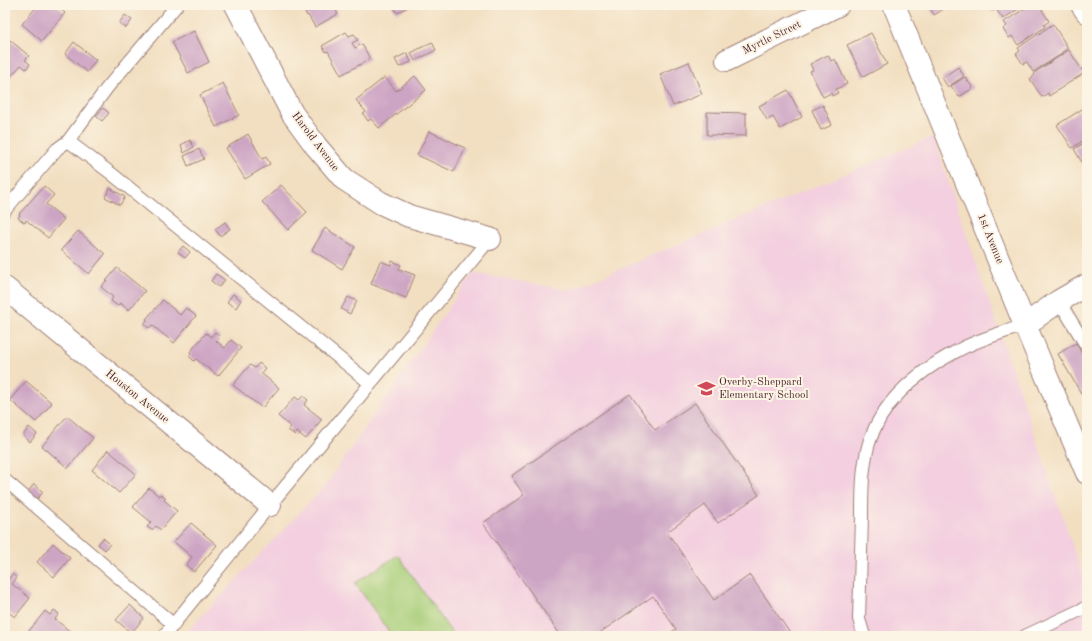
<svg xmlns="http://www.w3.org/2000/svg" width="1092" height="641" font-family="'Old Standard TT',serif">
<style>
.built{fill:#f3cfdf}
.green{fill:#a8ce79;stroke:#797652}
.building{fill:#cda5c4}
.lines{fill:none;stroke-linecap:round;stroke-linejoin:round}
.service-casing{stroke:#9e7f76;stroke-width:14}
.minor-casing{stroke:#9e7f76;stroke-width:24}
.service{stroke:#fff;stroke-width:12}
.minor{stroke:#fff;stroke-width:22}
.labels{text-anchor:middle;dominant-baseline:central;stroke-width:4;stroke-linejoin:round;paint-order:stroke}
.street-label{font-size:11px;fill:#4a1f2b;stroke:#fcf5e5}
.poi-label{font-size:11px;fill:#4a1f2b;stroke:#fcf5e5;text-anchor:start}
</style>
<rect width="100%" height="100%" fill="#fcf5e5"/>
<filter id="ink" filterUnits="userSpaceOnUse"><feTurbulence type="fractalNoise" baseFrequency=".025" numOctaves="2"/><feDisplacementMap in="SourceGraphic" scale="8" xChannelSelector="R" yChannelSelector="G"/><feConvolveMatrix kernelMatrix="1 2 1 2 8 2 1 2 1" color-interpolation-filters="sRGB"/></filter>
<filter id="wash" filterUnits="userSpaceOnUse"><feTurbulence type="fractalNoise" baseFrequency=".012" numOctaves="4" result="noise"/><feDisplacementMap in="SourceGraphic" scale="16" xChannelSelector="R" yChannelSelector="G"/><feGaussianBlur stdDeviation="0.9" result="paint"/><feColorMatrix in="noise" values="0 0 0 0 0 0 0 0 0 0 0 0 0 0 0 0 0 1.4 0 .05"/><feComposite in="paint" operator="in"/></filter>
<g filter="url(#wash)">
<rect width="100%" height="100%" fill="#f2dfc1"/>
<polygon class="built" points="933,137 1087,588 1087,636 183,636 324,487 473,273 570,290"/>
<polygon class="green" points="398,555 454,636 392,636 355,583"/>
<g id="blocks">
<g class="building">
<polygon points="38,5 56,5 65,13 42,41 22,24"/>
<polygon points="302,5 333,5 338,14 315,27 308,15 307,16"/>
<polygon points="392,5 407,5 408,7 397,13"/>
<polygon points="928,5 941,5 944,9 934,15"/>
<polygon points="988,5 1024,5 1003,19 996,9 992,11"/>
<polygon points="1030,5 1032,6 1039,5 1049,21 1044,25 1045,27 1018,45 1012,36 1009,38 1003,29 1007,26 1004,22"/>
<polygon points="125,15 132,20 126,28 119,23"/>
<polygon points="1053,24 1068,48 1061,53 1062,54 1033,72 1027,62 1023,64 1016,54 1020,51 1018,48"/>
<polygon points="194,31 209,62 188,73 172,42"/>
<polygon points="346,32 349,36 354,34 358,40 352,43 355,48 362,44 370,59 341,75 328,51 326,52 322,46"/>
<polygon points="871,33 887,64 863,77 847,45"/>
<polygon points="6,39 9,41 10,40 29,56 25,60 30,64 26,69 21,65 5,83 5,40"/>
<polygon points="74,42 96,60 87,72 65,54"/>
<polygon points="432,42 436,50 415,61 411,53"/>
<polygon points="1069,50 1084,73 1049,96 1048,93 1042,97 1030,79 1035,75 1034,73"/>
<polygon points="407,53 411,62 399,67 395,59"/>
<polygon points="828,55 831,61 835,59 847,84 836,89 838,93 832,96 831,93 823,97 810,71 813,70 810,64"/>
<polygon points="689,62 702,94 673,106 660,74"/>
<polygon points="958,67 964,76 948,87 942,78"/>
<polygon points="415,76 426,90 379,128 371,119 368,121 363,114 366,112 356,100 385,77 396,91"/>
<polygon points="965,77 973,88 959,97 951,86"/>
<polygon points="223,83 239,115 216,127 200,95"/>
<polygon points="788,90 802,117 780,129 773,117 767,120 759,106"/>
<polygon points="823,105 832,125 821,130 812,110"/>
<polygon points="1087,106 1087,138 1072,148 1057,125"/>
<polygon points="103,108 109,113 102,121 96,116"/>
<polygon points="707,112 746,113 746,136 707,135"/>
<polygon points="429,131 465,148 454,172 417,155"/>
<polygon points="248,134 262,159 266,157 270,164 245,179 226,148"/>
<polygon points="190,140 194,147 184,153 181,145"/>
<polygon points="1087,141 1087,171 1074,149"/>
<polygon points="199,149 204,159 188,166 184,156"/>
<polygon points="281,185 307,212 288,230 262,202"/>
<polygon points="44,186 54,195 46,204 64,219 48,238 26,220 25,223 18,218 20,215 19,214"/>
<polygon points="110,188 125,197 120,205 105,197"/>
<polygon points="225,222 230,229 220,236 215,229"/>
<polygon points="325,228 355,247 342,269 312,250"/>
<polygon points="78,231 105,254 89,274 61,250"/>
<polygon points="183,246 190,252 185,258 178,252"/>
<polygon points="380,261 391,265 392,261 401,265 399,269 415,275 406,298 371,284"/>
<polygon points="117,268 145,291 129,310 120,303 118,306 111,301 113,297 101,287"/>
<polygon points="216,274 225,280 219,287 211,281"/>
<polygon points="233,294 241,300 236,308 227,302"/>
<polygon points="348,297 357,301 350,314 341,309"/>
<polygon points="163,300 180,315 186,308 196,316 174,343 152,325 149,328 144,324 147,320 146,319"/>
<polygon points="215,332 220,337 216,341 225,348 231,340 241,348 218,376 196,359 194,361 189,356 191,354 190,352 206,333 211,337"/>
<polygon points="1076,343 1087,363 1087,392 1082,395 1058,354"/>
<polygon points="259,363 265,368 261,373 279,388 262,408 233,385 250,365 255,368"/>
<polygon points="26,381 52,403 36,422 10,400"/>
<polygon points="630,394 655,430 695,403 759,495 718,523 705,505 667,532 714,600 750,575 792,636 666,636 676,629 653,596 595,636 561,636 483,523 524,495 511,476"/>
<polygon points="303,396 308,400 304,405 322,419 306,439 297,432 295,435 288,430 291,427 278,416 295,397 299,400"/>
<polygon points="67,416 93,438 68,468 42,446"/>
<polygon points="29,427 37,434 30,442 23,435"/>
<polygon points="108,450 136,474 119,493 92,470"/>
<polygon points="34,484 43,492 37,499 28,492"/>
<polygon points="149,488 159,496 161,494 166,498 164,500 177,511 161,530 156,526 152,530 147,527 151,522 133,507"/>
<polygon points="191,523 217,545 194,572 186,565 192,557 174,542"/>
<polygon points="103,538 110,544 105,550 98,544"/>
<polygon points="53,543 70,558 54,577 37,562"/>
<polygon points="12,574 17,578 12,584 30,598 15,617 5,610 5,577 8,580"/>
<polygon points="130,605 144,618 131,633 116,620"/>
<polygon points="54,610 59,614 55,619 73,634 71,636 31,636 28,633 30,632 29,631 45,611 50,615"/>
</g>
</g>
</g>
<g filter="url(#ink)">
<use href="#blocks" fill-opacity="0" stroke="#9e7f76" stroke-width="1"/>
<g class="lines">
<defs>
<g id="service">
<polyline points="68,141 107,88 177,5"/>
<polyline points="5,210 57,149 68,141 112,174 371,384"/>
<polyline points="1059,301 1087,347"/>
<polyline points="5,480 174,625"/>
<polyline points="164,636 270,505 490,239"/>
<path d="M864,636l-5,-17c1,-34 2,-67 3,-101 0,-25 0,-51 7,-75 13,-42 50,-72 88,-92 21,-12 45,-18 68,-26"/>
<polyline points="1025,636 1087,607"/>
</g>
<g id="minor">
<polyline points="236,5 292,113 316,146 344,179 381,203 409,216 490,239"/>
<polyline points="894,5 1025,325 1087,473"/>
<polyline points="1082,5 1087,12"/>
<polyline points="727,60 838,5"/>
<polyline points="5,288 270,505"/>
<polyline points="1025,325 1059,301 1087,285"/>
</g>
</defs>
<use href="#service" class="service-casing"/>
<use href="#minor" class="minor-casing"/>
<use href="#service" class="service"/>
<use href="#minor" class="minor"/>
</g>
</g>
<defs>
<symbol id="school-bare" viewBox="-9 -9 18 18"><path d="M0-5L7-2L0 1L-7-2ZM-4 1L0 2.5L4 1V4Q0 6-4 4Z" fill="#d1495b" stroke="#fcf5e5" stroke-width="2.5" paint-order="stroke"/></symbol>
</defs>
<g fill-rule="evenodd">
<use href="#school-bare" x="694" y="376" width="25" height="25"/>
</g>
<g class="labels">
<g class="street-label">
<text transform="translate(772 38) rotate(-26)">Myrtle Street</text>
<text transform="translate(315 142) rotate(53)">Harold Avenue</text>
<text transform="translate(990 239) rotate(68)">1st Avenue</text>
<text transform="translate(137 397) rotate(39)">Houston Avenue</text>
</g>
<g class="poi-label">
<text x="719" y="382">Overby-Sheppard<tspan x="719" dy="13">Elementary School</tspan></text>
</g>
</g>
<rect width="1092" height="641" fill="none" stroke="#fcf5e5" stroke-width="20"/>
</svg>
